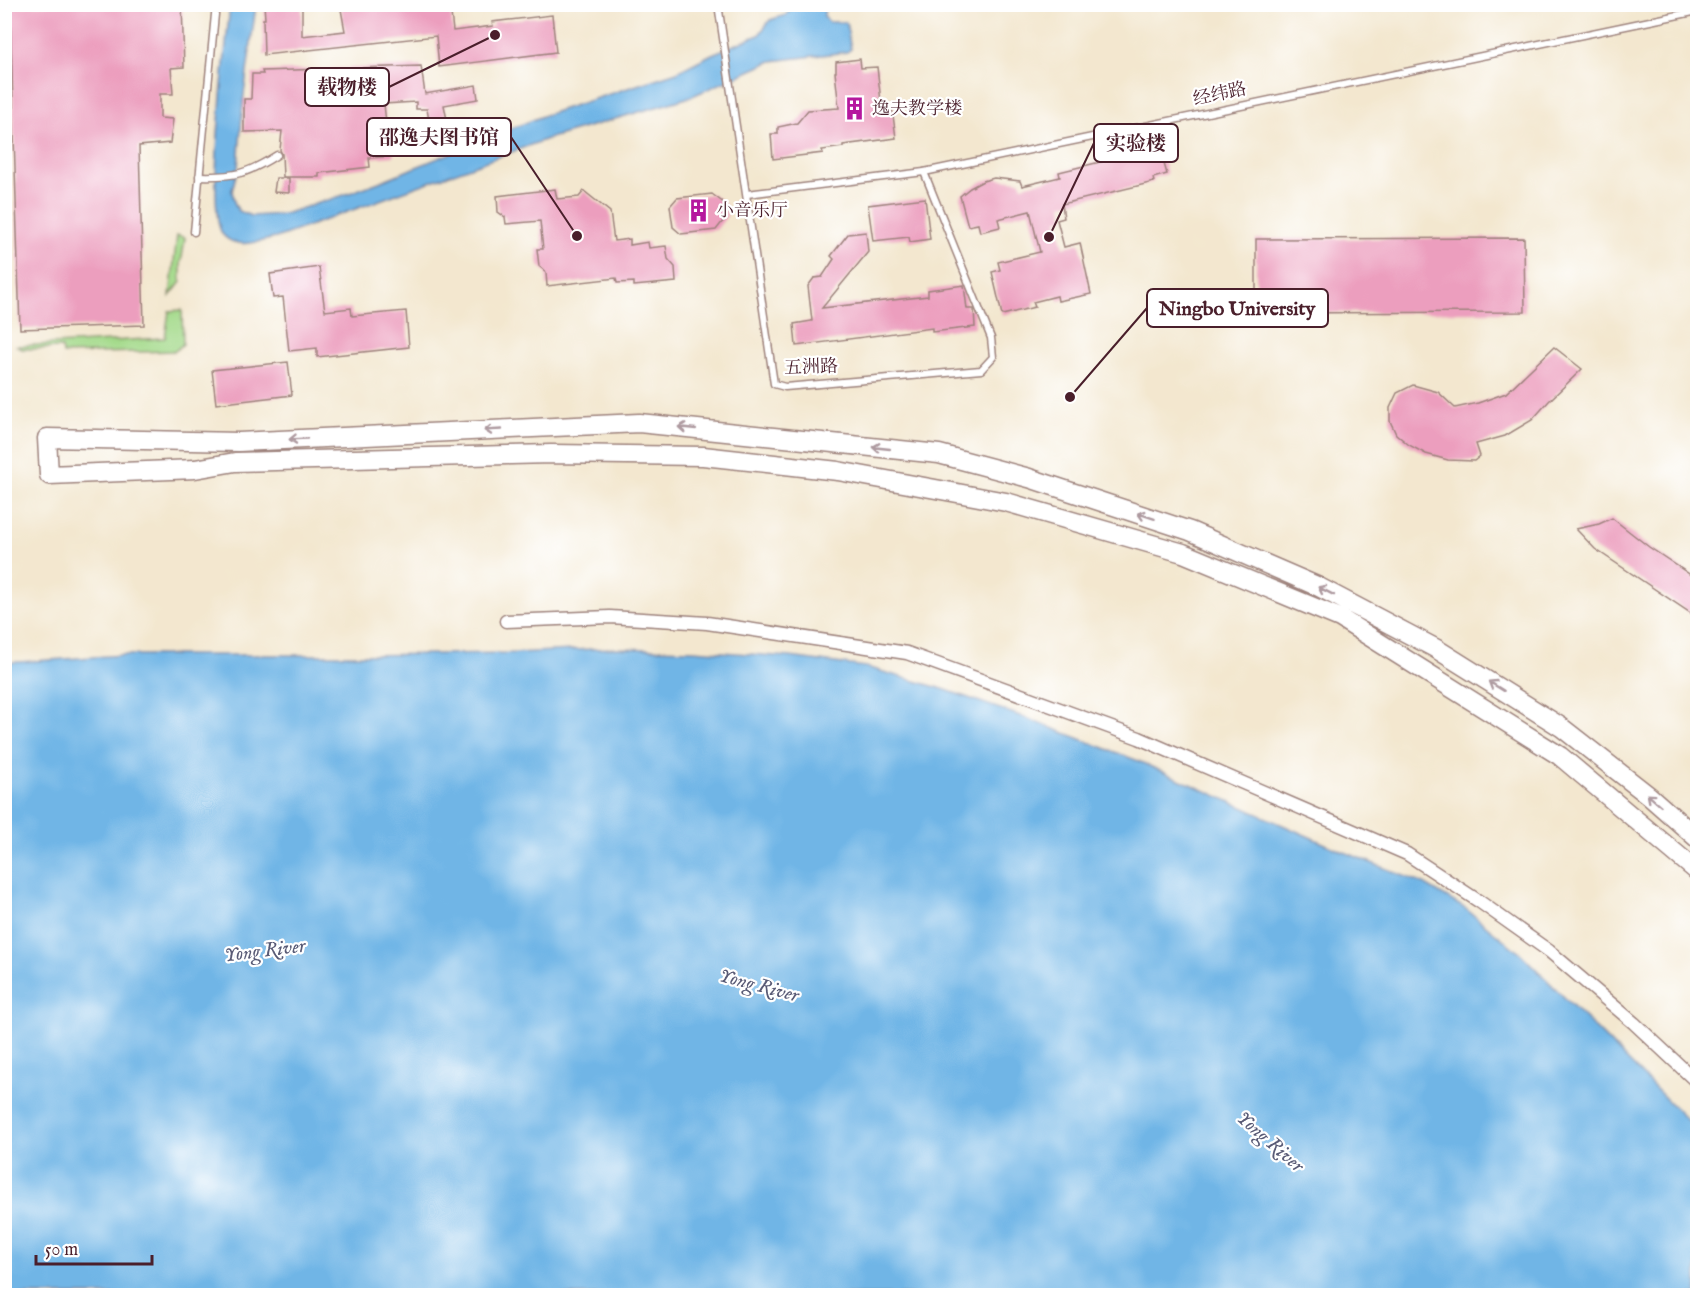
<svg xmlns="http://www.w3.org/2000/svg" width="1702" height="1300" font-family="'IM FELL English','Noto Serif SC',serif">
<style>
.green{fill:#a4da8b;stroke:#777c5b;stroke-width:1.5}
.water{fill:#6fb5e6;stroke:#5c6a88;stroke-width:1.5}
.building{fill:#ec9ebe}
.lines{fill:none;stroke-linecap:round;stroke-linejoin:round}
.lane-casing{stroke:#9e837d;stroke-width:9}
.street-casing{stroke:#9e837d;stroke-width:15}
.secondary-casing{stroke:#9e837d;stroke-width:21}
.lane{stroke:#fff;stroke-width:6}
.street{stroke:#fff;stroke-width:12}
.secondary{stroke:#fff;stroke-width:18}
.oneway{stroke:#ae9aa0}
.labels{text-anchor:middle;dominant-baseline:central;stroke-width:4.5;stroke-linejoin:round;paint-order:stroke}
.street-label{font-size:18px;fill:#4a1f2b;stroke:#fff}
.poi-label{font-size:18px;fill:#4a1f2b;stroke:#fff;text-anchor:start}
.water-label{font-size:20px;font-style:italic;fill:#595b76;stroke:#fff}
.leader{fill:none;stroke:#4a1f2b;stroke-width:2}
.callout-dot{fill:#4a1f2b;stroke:#fff;stroke-width:2}
.callout{fill:#fff;stroke:#4a1f2b;stroke-width:2}
.callout-label{font-size:20px;text-anchor:middle;font-weight:bold;fill:#4a1f2b}
</style>
<rect width="100%" height="100%" fill="#fff"/>
<filter id="ink" filterUnits="userSpaceOnUse"><feTurbulence type="fractalNoise" baseFrequency=".0167" numOctaves="2"/><feDisplacementMap in="SourceGraphic" scale="12" xChannelSelector="R" yChannelSelector="G"/><feConvolveMatrix kernelMatrix="1 2 1 2 8 2 1 2 1" color-interpolation-filters="sRGB"/></filter>
<filter id="wash" filterUnits="userSpaceOnUse"><feTurbulence type="fractalNoise" baseFrequency=".008" numOctaves="4" result="noise"/><feDisplacementMap in="SourceGraphic" scale="24" xChannelSelector="R" yChannelSelector="G"/><feGaussianBlur stdDeviation="1.35" result="paint"/><feColorMatrix in="noise" values="0 0 0 0 0 0 0 0 0 0 0 0 0 0 0 0 0 1.4 0 .05"/><feComposite in="paint" operator="in"/></filter>
<g filter="url(#wash)">
<rect width="100%" height="100%" fill="#f3e7cf"/>
<g class="green">
<polygon points="177,235 185,238 181,264 181,282 170,296"/>
<polygon points="182,310 183,344 175,351 63,354 62,348 22,349 17,346 165,338 169,311"/>
</g>
<g class="water">
<path d="M230,5h26l-13,97 -5,65 -6,24 3,14 4,6 12,5 33,-2 60,-19 35,-13 166,-67 132,-43 35,-18 47,-19 11,-15 16,-5 7,-10h32l-1,11 4,6h18l5,27 -4,3 -75,9 -82,36 -143,42 -271,99c-17,3 -40,12 -53,-3 -18,-21 4,-195 7,-230z"/>
<polygon points="612,648 693,650 790,657 866,667 943,689 1020,716 1136,760 1337,849 1424,884 1466,909 1521,954 1697,1130 1697,1295 5,1295 5,663 124,655 360,655 515,653"/>
</g>
<g id="blocks">
<g class="building">
<polygon points="67,4 182,4 184,67 171,68 173,94 160,94 160,118 173,119 170,143 139,146 144,325 20,329 10,7"/>
<polygon points="264,4 302,4 302,36 345,31 340,4 450,4 453,31 493,26 492,22 552,15 556,52 439,67 436,36 264,55 263,19 265,19"/>
<polygon points="860,59 861,68 877,67 882,110 892,108 896,138 843,145 843,147 822,150 823,153 773,159 771,134 778,134 778,127 797,123 808,110 839,108 835,72 836,72 836,62"/>
<polygon points="421,66 425,94 476,85 478,99 444,105 450,135 432,138 427,109 416,109 416,102 384,104 388,142 395,141 394,156 369,158 370,167 319,173 319,177 283,177 282,154 280,150 282,131 244,132 244,99 251,99 252,74 263,74 262,71"/>
<polygon points="1141,152 1142,157 1161,153 1167,174 1153,178 1154,182 1062,204 1064,218 1057,220 1064,247 1080,243 1091,294 1058,301 1057,296 1033,302 1035,307 1002,315 992,272 1000,270 998,262 1040,252 1030,211 998,219 1000,227 980,232 978,224 968,226 960,196 970,188 983,181 994,178 1020,181 1022,186 1060,177 1059,172"/>
<polygon points="276,178 289,178 289,193 274,192"/>
<polygon points="555,189 557,199 579,197 584,191 610,212 614,241 630,239 630,245 648,242 649,248 666,246 668,259 675,267 676,282 634,286 634,282 617,283 616,278 547,286 546,272 539,266 537,249 543,249 540,221 506,224 505,217 498,212 497,196"/>
<polygon points="712,194 725,204 727,216 716,230 681,234 673,227 670,206 677,198"/>
<polygon points="925,198 930,239 910,242 909,237 873,241 868,205"/>
<polygon points="866,232 868,252 822,308 928,296 928,290 964,285 967,309 974,309 975,327 932,332 932,328 796,346 794,324 812,321 808,286 814,278 822,277 834,259 831,256 848,234"/>
<polygon points="1524,238 1525,312 1256,313 1256,239"/>
<polygon points="319,267 325,311 351,308 352,316 406,311 409,347 317,357 317,348 289,351 283,297 273,298 270,274"/>
<polygon points="1554,347 1582,369 1549,401 1532,420 1505,436 1476,444 1480,456 1474,461 1448,460 1426,454 1409,445 1396,434 1390,421 1390,408 1397,393 1413,385 1438,392 1455,408 1478,403 1506,393"/>
<polygon points="288,362 292,395 216,404 212,370"/>
<polygon points="1612,518 1649,547 1698,580 1698,618 1595,549 1576,529 1599,524"/>
</g>
</g>
</g>
<g filter="url(#ink)">
<use href="#blocks" fill-opacity="0" stroke="#9e837d" stroke-width="1.5"/>
<g class="lines">
<defs>
<g id="lane">
<polyline points="464,4 465,7 494,4"/>
<polyline points="718,4 774,384 785,387 981,370 993,357 991,338 924,172"/>
<path d="M199,176c36,1 48,-2 78,-21"/>
<polyline points="747,194 924,172 1698,11"/>
<polyline points="194,232 216,4"/>
</g>
<polyline id="street" points="506,621 610,617 707,623 907,653 1139,738 1407,854 1480,902 1549,951 1634,1023 1698,1083"/>
<polyline id="secondary" points="1698,839 1648,795 1561,727 1435,648 1319,587 1190,531 1029,478 939,454 639,423 239,442 47,438 49,475 195,469 235,462 551,454 703,456 838,471 1006,502 1183,553 1340,618 1560,756 1698,872"/>
</defs>
<use href="#lane" class="lane-casing"/>
<use href="#street" class="street-casing"/>
<use href="#secondary" class="secondary-casing"/>
<use href="#lane" class="lane"/>
<use href="#street" class="street"/>
<use href="#secondary" class="secondary"/>
</g>
<defs><path id="oneway-shaft" d="M-6 0H5M1.5-3L5.5 0L1.5 3" fill="none" stroke-width="1.6" stroke-linecap="round" stroke-linejoin="round" transform="scale(1.5)"/></defs>
<g class="oneway">
<use href="#oneway-shaft" transform="translate(687 428) rotate(-174)"/>
<use href="#oneway-shaft" transform="translate(493 430) rotate(177)"/>
<use href="#oneway-shaft" transform="translate(298 439) rotate(177)"/>
<use href="#oneway-shaft" transform="translate(881 448) rotate(-174)"/>
<use href="#oneway-shaft" transform="translate(1146 516) rotate(-162)"/>
<use href="#oneway-shaft" transform="translate(1326 591) rotate(-153)"/>
<use href="#oneway-shaft" transform="translate(1496 686) rotate(-148)"/>
<use href="#oneway-shaft" transform="translate(1654 800) rotate(-139)"/>
</g>
</g>
<defs>
<symbol id="building-bare" viewBox="-9 -9 18 18"><path d="M-4-6H4V6H1V3H-1V6H-4ZM-2.5-4.3h1.7v1.8h-1.7ZM.8-4.3h1.7v1.8H.8ZM-2.5-1h1.7V.8h-1.7ZM.8-1h1.7V.8H.8Z" fill="#b5179e" stroke="#fff" stroke-width="2.5" paint-order="stroke"/></symbol>
</defs>
<g fill-rule="evenodd">
<use href="#building-bare" x="838" y="92" width="33" height="33"/>
<use href="#building-bare" x="682" y="194" width="33" height="33"/>
</g>
<g class="labels">
<g class="street-label">
<text transform="translate(1220 95) rotate(-12)">经纬路</text>
<text transform="translate(811 368) rotate(-2)">五洲路</text>
</g>
<g class="poi-label">
<text x="872" y="109">逸夫教学楼</text>
<text x="716" y="211">小音乐厅</text>
</g>
<g class="water-label">
<text transform="translate(265 951) rotate(-7)">Yong River</text>
<text transform="translate(759 986) rotate(15)">Yong River</text>
<text transform="translate(1270 1142) rotate(41)">Yong River</text>
</g>
</g>
<path class="leader" d="M495 35L389 87M577 236L511 137M1049 237L1094 143M1070 397L1147 308"/>
<g class="callout-dot">
<circle cx="495" cy="35" r="6"/>
<circle cx="577" cy="236" r="6"/>
<circle cx="1049" cy="237" r="6"/>
<circle cx="1070" cy="397" r="6"/>
</g>
<g class="callout">
<rect x="305" y="68" width="84" height="38" rx="6"/>
<rect x="367" y="118" width="144" height="38" rx="6"/>
<rect x="1094" y="124" width="84" height="38" rx="6"/>
<rect x="1147" y="289" width="181" height="38" rx="6"/>
</g>
<g class="callout-label">
<text x="347" y="94">载物楼</text>
<text x="439" y="144">邵逸夫图书馆</text>
<text x="1136" y="150">实验楼</text>
<text x="1237" y="315">Ningbo University</text>
</g>
<rect width="1702" height="1300" fill="none" stroke="#fff" stroke-width="24"/>
<path d="M36 1255v9h116v-9" fill="none" stroke="#4a1f2b" stroke-width="3"/>
<text x="45" y="1255" font-size="18" fill="#4a1f2b" stroke="#ffffff" stroke-width="4.5" paint-order="stroke">50 m</text>
</svg>
